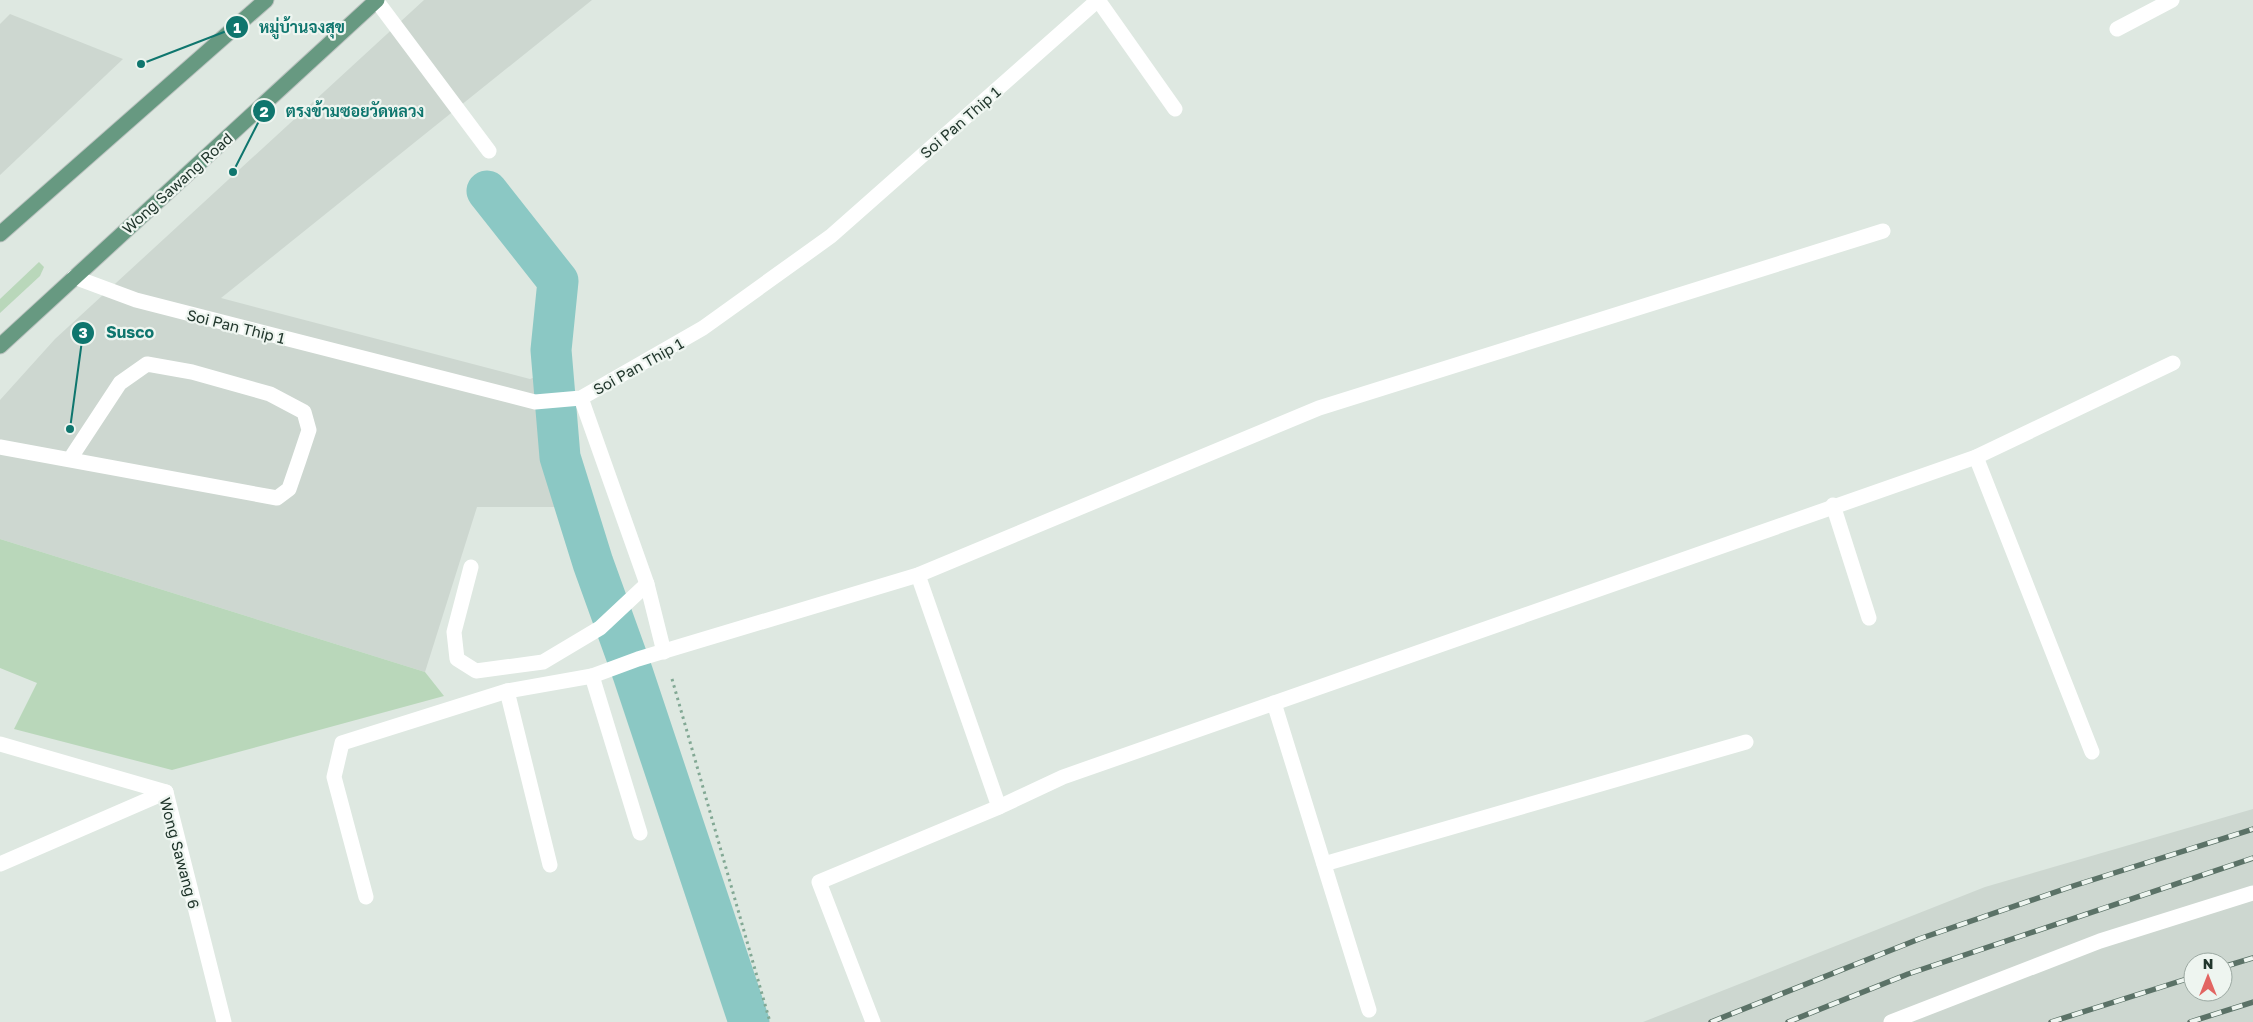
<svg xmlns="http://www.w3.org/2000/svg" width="2253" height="1022" font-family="'Golos Text',Sarabun,sans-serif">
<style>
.built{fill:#cdd7d0;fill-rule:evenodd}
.green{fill:#b9d7ba}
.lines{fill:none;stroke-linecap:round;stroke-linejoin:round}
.canal{stroke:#8bc8c4;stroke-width:41}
.major-casing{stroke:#bcc3c0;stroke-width:17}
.path{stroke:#82a894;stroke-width:3;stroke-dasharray:2.5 4;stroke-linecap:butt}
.minor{stroke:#fff;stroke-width:15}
.major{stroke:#679981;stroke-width:15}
.rail-casing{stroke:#5b7267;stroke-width:5.5}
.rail{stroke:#eef5f0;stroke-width:4;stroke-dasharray:11;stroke-linecap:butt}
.labels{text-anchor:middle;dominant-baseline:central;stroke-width:4.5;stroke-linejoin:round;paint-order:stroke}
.street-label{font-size:15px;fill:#21362c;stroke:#eef5f0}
.leader{fill:none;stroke:#0f766e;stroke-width:2}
.callout-dot{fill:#0f766e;stroke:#eef5f0;stroke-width:2}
.mark-label{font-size:15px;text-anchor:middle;font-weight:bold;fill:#fff}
.callout-label{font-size:16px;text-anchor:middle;font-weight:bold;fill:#0f766e;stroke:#eef5f0;stroke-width:4.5;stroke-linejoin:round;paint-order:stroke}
</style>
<rect width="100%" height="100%" fill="#dee8e1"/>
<g class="built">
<polygon points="424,0 592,0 221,298 530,379 568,365 573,442 595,507 477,507 425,672 0,539 0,400 55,339"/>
<polygon points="10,14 123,59 0,175 0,24"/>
<path d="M2253,809v213h-610l342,-135zM2193,962h30v30h-30z"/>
</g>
<g class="green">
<polygon points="39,262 44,267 40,276 0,313 0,299"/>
<polygon points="0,539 425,672 444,696 172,770 14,729 37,683 0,668"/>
</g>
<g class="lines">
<polyline class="canal" points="487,191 558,281 551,350 560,457 593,563 633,674 749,1022"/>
<defs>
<g id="major">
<polyline points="0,234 266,0"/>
<polyline points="0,346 377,0"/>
</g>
</defs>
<use href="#major" class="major-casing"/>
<polyline class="path" points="672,679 770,1022"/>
<g class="minor">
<polyline points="376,0 489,151"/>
<polyline points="1098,0 1175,109"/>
<polyline points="2117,29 2172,0"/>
<polyline points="74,277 136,300 535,402 581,398 703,328 831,236 1098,0"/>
<polyline points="581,398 647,584 664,652"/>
<polyline points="0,447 277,498 289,489 299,460 309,430 304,412 270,394 192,372 147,364 120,383 70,459"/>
<polyline points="1976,457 2092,752"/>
<polyline points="1833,505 1869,618"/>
<polyline points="471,567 454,632 457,659 476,671 543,662 600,628 647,584"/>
<polyline points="918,575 999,807"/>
<polyline points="592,676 640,833"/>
<polyline points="507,691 550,865"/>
<polyline points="1274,703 1369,1010"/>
<polyline points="0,744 166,792 224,1022"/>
<polyline points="0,864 166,792"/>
<polyline points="1324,864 1746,742"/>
<polyline points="366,897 334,777 342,743 507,691 592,676 638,659 918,575 1319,408 1883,231"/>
<polyline points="873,1022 819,882 999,807 1063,777 1976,457 2173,363"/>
<polyline points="1891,1022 2100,941 2253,893"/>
</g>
<use href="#major" class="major"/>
<defs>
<g id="rail">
<polyline points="2223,967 2253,958"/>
<polyline points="1711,1022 1919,939 2073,886 2253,829"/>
<polyline points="1788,1022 1908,974 2253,858"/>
<polyline points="2051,1022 2193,977"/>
<polyline points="2190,1022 2253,1002"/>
</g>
</defs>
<use href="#rail" class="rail-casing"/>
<use href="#rail" class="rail"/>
</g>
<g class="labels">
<g class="street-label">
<text transform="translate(960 122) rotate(-41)">Soi Pan Thip 1</text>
<text transform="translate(177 183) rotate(-42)">Wong Sawang Road</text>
<text transform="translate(236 326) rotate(14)">Soi Pan Thip 1</text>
<text transform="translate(638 366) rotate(-29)">Soi Pan Thip 1</text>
<text transform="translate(180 853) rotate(75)">Wong Sawang 6</text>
</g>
</g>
<path class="leader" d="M141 64L237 27M233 172L264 111M70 429L83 333"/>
<g class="callout-dot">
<circle cx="141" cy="64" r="5"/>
<circle cx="233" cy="172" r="5"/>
<circle cx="70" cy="429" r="5"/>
<circle cx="237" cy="27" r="12"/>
<circle cx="264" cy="111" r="12"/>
<circle cx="83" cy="333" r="12"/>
</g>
<g class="mark-label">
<text x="237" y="33">1</text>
<text x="264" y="117">2</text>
<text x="83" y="338">3</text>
</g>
<g class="callout-label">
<text x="302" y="33">หมู่บ้านจงสุข</text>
<text x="355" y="117">ตรงข้ามซอยวัดหลวง</text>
<text x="130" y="338">Susco</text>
</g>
<g transform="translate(2208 977)"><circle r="24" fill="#eef5f0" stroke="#9ca9a2"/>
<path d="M0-4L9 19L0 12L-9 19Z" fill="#e26562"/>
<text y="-8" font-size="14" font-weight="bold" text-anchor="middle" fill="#21362c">N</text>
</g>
</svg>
